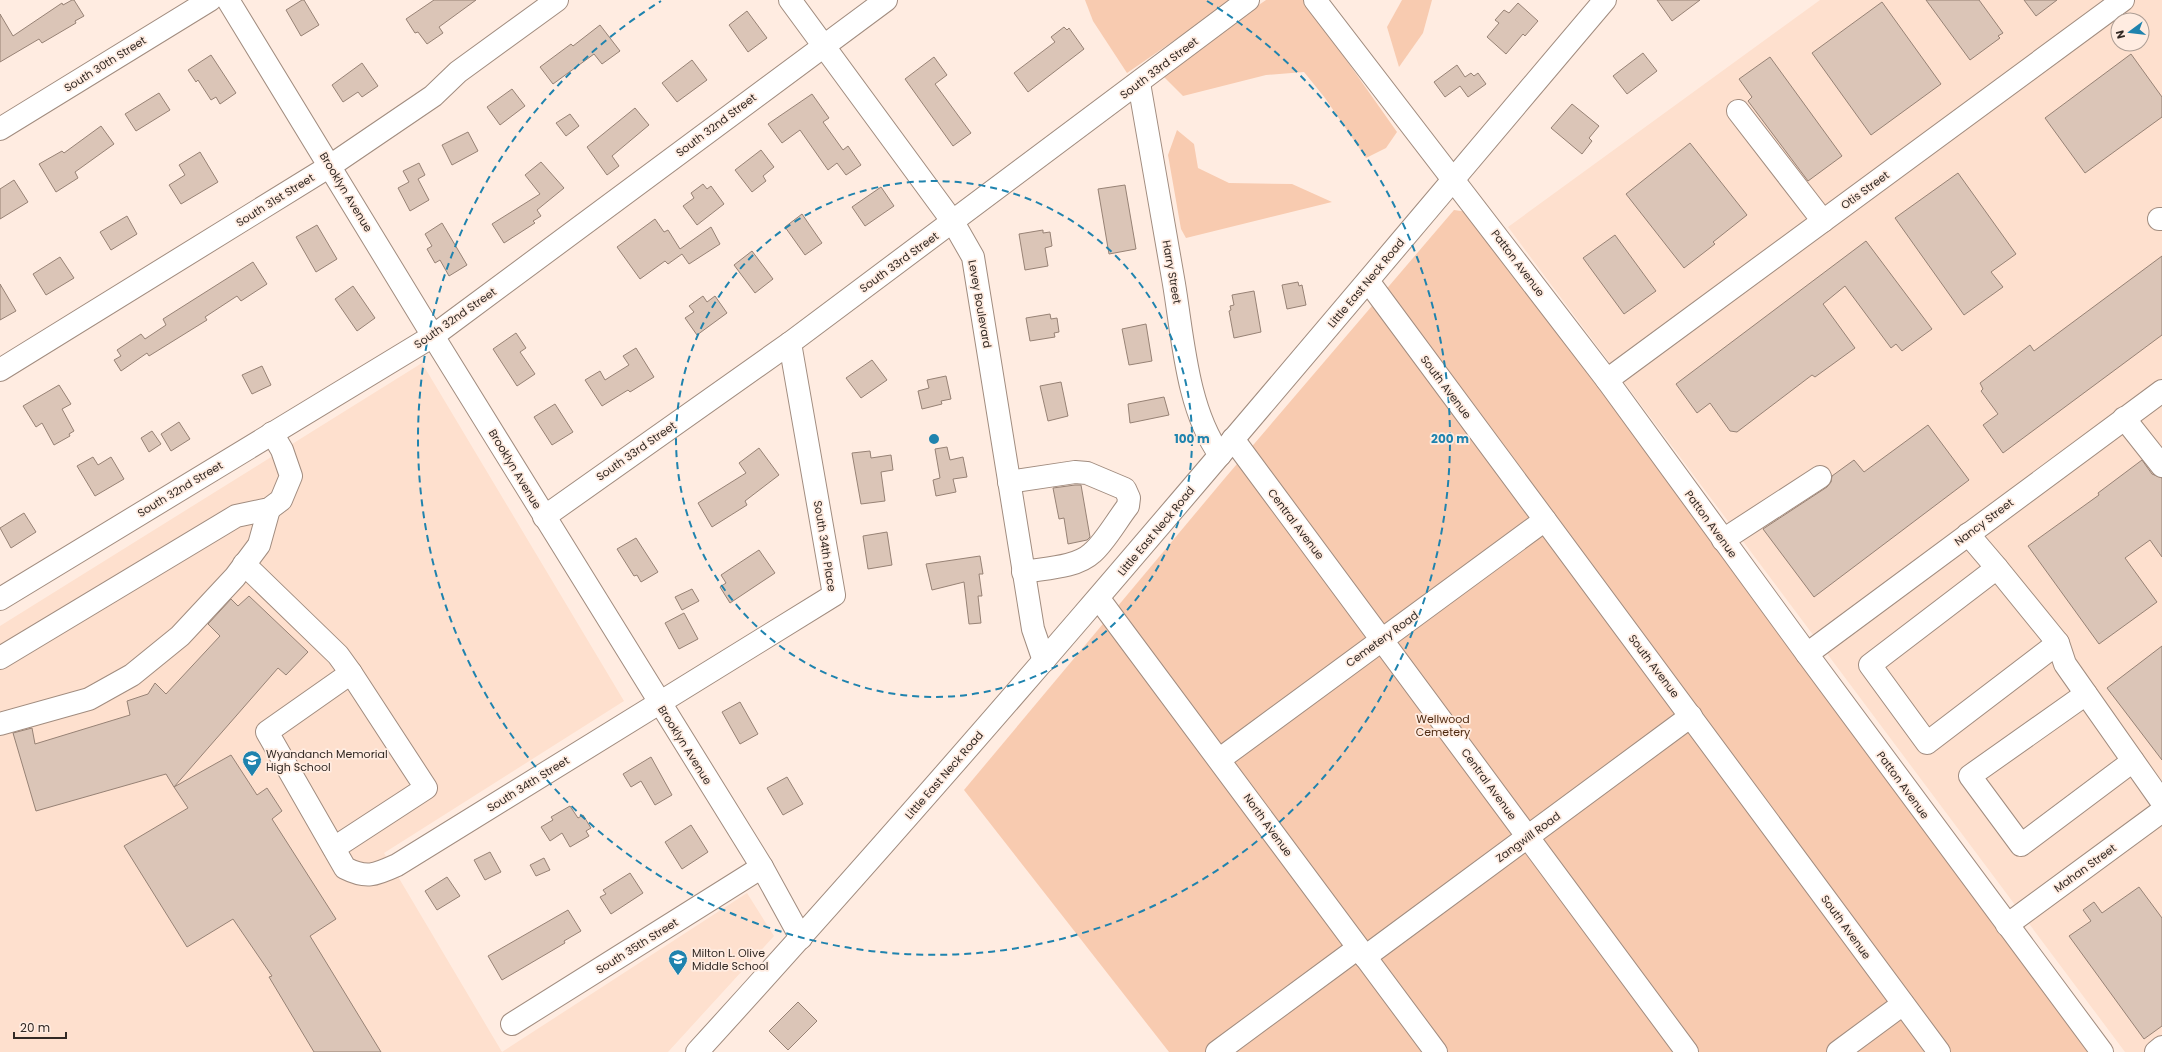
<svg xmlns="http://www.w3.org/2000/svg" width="2162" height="1052" font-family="Poppins,sans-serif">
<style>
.built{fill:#fee0ce;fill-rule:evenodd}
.green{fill:#f8cbb0}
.building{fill:#dbc5b7;stroke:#978275}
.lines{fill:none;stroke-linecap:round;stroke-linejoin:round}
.minor-casing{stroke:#a18c7f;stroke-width:24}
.major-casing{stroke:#a18c7f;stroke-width:24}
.minor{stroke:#fff;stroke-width:22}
.major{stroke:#fff;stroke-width:22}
.ring{fill:none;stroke:#1f83ae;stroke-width:2;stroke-dasharray:7 5}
.labels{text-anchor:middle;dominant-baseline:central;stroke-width:3.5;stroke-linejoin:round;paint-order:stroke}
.street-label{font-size:11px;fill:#322924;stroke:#ffece1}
.park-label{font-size:11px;fill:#4f2a10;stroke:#ffece1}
.poi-label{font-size:11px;fill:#322924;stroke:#ffece1;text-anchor:start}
.centre{fill:#1f83ae;stroke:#ffece1;stroke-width:2}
.ring-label{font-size:12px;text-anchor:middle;font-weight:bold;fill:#1f83ae;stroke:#ffece1;stroke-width:3.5;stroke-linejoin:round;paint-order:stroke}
</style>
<rect width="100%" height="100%" fill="#ffece1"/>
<g class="built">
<path d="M1820,0h342v1052h-37l-617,-825zM2118,20h24v24h-24z"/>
<polygon points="422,363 624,701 384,853 502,1052 747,893 774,936 668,1052 0,1052 0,626"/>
</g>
<g class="green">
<polygon points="1085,0 1233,0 1127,73 1093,21"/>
<polygon points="1266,0 1304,0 1397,132 1386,148 1366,158 1325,98 1304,72 1266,75 1183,96 1160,73"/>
<polygon points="1402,0 1432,0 1423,33 1399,67 1387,27"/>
<polygon points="1177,130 1194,144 1198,168 1229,183 1292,184 1332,202 1186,238 1181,229 1168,155"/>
<polygon points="1454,210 1468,212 2092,1052 1169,1052 964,790 1225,478"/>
</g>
<g class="building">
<polygon points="72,0 74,0 84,16 75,21 76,23 42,43 39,39 0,62 0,14 13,36 62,3 63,5"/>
<polygon points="302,0 304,0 319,25 301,36 286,10"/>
<polygon points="434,0 476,0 439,27 443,33 427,44 418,32 415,33 406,19"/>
<polygon points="1657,0 1700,0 1672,21"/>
<polygon points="1926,0 1979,0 2003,33 1998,36 2000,38 1970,60"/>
<polygon points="2024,0 2057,0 2036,16"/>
<polygon points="1882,2 1941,84 1871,135 1812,53"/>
<polygon points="1518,3 1538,21 1525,36 1523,34 1506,54 1487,37 1499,23 1495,20 1504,10 1509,13"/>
<polygon points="747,11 767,38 748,52 729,25"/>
<polygon points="600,25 620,51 602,64 594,54 553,84 540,67 571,44 573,46"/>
<polygon points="1064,27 1067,30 1069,28 1084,49 1028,92 1014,73 1055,42 1051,37"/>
<polygon points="1643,53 1657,71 1627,94 1613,76"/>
<polygon points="2131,54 2162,97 2162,117 2085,173 2045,118"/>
<polygon points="211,55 236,93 220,104 216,97 211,100 198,80 196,82 188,70"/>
<polygon points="934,57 947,75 935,84 971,133 953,146 905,79"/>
<polygon points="1770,57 1842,156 1808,181 1748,101 1752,97 1739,79"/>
<polygon points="692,60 707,80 677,102 662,83"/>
<polygon points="362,63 378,86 362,97 358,92 343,102 332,85"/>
<polygon points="1457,65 1465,77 1471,73 1474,76 1478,73 1486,84 1468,97 1460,86 1445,97 1434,82"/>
<polygon points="512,89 525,106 500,125 487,107"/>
<polygon points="159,93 170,110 136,131 125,114"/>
<polygon points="812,94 829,118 823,122 843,150 848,146 861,165 846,175 837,163 828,170 800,130 782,143 768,124"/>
<polygon points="1572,104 1599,126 1589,138 1592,141 1582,154 1551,128"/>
<polygon points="635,108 649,125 612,156 619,166 607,175 587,147"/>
<polygon points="570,114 579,126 566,136 556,123"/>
<polygon points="101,126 114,144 75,172 78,178 56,192 39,164 62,151 64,153"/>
<polygon points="468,132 478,151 452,165 442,145"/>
<polygon points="1690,143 1747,215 1713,242 1715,244 1684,268 1626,194"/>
<polygon points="761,150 774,167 763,176 766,181 752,192 735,170"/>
<polygon points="200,152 218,182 181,204 169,185 185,175 179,165"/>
<polygon points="541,162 564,188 537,210 541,216 533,221 535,223 504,243 492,224 540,194 525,175"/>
<polygon points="419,163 425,175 418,179 429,200 410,211 398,188 409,182 403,171"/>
<polygon points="1958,173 2016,254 1991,272 2003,287 1964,315 1895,218"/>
<polygon points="14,180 28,202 0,219 0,189"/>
<polygon points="703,184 707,189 711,186 724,204 697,225 683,206 694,198 691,193"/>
<polygon points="1125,185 1136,249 1109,254 1098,189"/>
<polygon points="881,187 894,206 865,226 852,207"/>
<polygon points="802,214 822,243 805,255 785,227"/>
<polygon points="127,216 137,234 111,250 100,232"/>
<polygon points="655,219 664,232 668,230 680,249 711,227 720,244 689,264 682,254 668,264 665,261 640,279 617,247"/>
<polygon points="442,223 467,265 449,276 440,260 435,263 427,249 432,246 425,234"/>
<polygon points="317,225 337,259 316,272 296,237"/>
<polygon points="1043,230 1043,233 1050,232 1052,246 1045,248 1048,266 1025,270 1019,234"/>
<polygon points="1615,235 1656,291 1624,314 1583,258"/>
<polygon points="1866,241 1932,329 1902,351 1896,344 1891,348 1845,286 1823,304 1855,348 1815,377 1812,375 1737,432 1730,431 1710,403 1697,413 1676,384"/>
<polygon points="752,251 773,279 755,293 734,265"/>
<polygon points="2162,256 2162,335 2003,453 1983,425 1998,414 1981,391 1983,389 1980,383 2030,345 2034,351"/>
<polygon points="60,257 74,278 46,295 33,274"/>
<polygon points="253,262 267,284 241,301 237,296 205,317 207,320 149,356 147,353 121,371 114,360 121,356 117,350 141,334 145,339 166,325 163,319"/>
<polygon points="1298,282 1299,286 1302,285 1306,305 1287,309 1282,285"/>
<polygon points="0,284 16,311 0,320"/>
<polygon points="353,286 375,318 357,331 335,299"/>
<polygon points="1254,291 1261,332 1234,338 1229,311 1231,310 1230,306 1234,305 1232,295"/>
<polygon points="703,296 707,302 715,296 727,313 697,335 685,318 694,312 689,306"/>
<polygon points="1050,314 1051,319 1057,318 1059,332 1054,333 1055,337 1030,341 1026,318"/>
<polygon points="1146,324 1152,361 1129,365 1122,329"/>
<polygon points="516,333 526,348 520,352 535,374 517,386 493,349"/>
<polygon points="636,348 654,377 630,392 628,390 602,406 585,380 600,371 605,380 629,365 623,356"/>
<polygon points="872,360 887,380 861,398 846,378"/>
<polygon points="262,366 271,385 252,394 242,375"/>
<polygon points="946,376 951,399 941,401 942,404 922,409 918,391 929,388 927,380"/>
<polygon points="1061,382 1068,416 1048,421 1040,386"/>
<polygon points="59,385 71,404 62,409 74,431 69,434 70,436 54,445 42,423 36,427 23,406"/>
<polygon points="1164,397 1169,415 1130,423 1128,404"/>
<polygon points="555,404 573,432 552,445 534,417"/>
<polygon points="179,422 190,439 171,451 161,434"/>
<polygon points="1928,425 1969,480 1814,597 1763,529 1827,487 1831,482 1832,476 1854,460 1864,472"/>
<polygon points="152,431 161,444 149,452 141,438"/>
<polygon points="947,447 950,460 963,457 967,477 953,479 956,492 936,496 933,480 940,478 935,449"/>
<polygon points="759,448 779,475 745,501 747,505 712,527 698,503 746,473 739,463"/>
<polygon points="870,451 871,458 891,455 893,470 881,472 885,501 861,504 852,453"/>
<polygon points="93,457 98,465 111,457 124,479 95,496 77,466"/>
<polygon points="2142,460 2152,474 2162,478 2162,557 2150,540 2125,558 2157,602 2099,644 2028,546 2099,495 2098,493"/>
<polygon points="1075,485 1081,485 1090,537 1087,540 1068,544 1064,518 1059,519 1053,488"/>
<polygon points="24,513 36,532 11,548 0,528"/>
<polygon points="887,532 892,565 868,569 863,536"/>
<polygon points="636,538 658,572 641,582 637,575 634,576 617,549"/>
<polygon points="759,550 775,573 730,603 720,587 726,583 721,575"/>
<polygon points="980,556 983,574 979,574 982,596 978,596 981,623 969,624 964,582 932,590 926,564"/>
<polygon points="692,589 699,601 682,610 675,597"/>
<polygon points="249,596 308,652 286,675 278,668 174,787 166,774 36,811 13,733 32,728 35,744 130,715 127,701 148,694 155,683 166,694 220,636 208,624 231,599 238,606"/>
<polygon points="684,613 698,639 679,649 665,623"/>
<polygon points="2162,646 2162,760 2107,688"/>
<polygon points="740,702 758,734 740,744 722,712"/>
<polygon points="231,755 257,795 267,788 282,811 272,819 336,919 310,936 381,1052 314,1052 269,977 272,976 233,919 187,947 124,846 188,808 174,787"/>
<polygon points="651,757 672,795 655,805 641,781 631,787 623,774"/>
<polygon points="787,777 803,804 783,815 767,788"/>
<polygon points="570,806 578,818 583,815 591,828 586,831 589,836 570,847 562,833 550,841 541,827 553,820 551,817"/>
<polygon points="691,825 708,852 682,869 665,842"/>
<polygon points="490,852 501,872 485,880 474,860"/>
<polygon points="544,858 550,870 536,876 530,865"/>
<polygon points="630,873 643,893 611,914 600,897 606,894 603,890"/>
<polygon points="447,877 460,896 437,910 425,891"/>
<polygon points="2139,887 2162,918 2162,1026 2144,1039 2069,936 2091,921 2083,910 2094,902 2102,913"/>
<polygon points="568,910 581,931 564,941 565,943 502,980 488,956"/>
<polygon points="798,1002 817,1021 788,1050 769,1031"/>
</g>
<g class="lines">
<defs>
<g id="minor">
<polyline points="228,0 433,336 762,867 801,938"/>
<polyline points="790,0 953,222 973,257 1033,629 1044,661"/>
<polyline points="1315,0 1607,380 1807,654 2102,1052"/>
<path d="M1139,83c12,67 23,134 35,201 9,54 13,125 46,171"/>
<polyline points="1738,111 1823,221"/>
<polyline points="0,129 210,0"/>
<polyline points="2159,219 2162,219"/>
<polyline points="1368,281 1939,1052"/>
<polyline points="0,370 330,166 433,96 458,72 557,0"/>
<polyline points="1607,380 2123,0"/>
<polyline points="2124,418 2162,466"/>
<polyline points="1233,439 1687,1052"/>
<path d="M1009,482l66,-10 12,1 38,16 4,9 -1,8c-11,14 -23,36 -36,47 -16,15 -48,15 -69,19"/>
<polyline points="544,517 790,343 1248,0"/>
<polyline points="1968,534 1997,568 1870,665 1927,743 2058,643"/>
<polyline points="1723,540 1820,477"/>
<path d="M244,564l94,91 13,18 -84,59 78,136c22,11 30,7 52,-3l437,-270 -44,-252"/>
<polyline points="1997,568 2058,643 2065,664 2162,802"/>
<polyline points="0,599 433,336 886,0"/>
<polyline points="1099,599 1436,1052"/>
<polyline points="1807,654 2162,391"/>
<polyline points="0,658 236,516 269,509 281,500 291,476 282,450 272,433"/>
<polyline points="2086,694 1970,776 2021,845 2133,761"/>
<polyline points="0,724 89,699 132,675 180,636 235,577 259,545 269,509"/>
<polyline points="1220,759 1545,520"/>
<polyline points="334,848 426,788 351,673"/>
<polyline points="2007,925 2162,811"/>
<polyline points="1365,957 1691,716"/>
<polyline points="512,1024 762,867"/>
<polyline points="1217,1052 1358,948"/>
<polyline points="1838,1052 1903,1004"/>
<polyline points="2156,1052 2162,1047"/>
</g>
<path id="major" d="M697,1052c312,-342 609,-699 908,-1052"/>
</defs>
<use href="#minor" class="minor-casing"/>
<use href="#major" class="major-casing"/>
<use href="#minor" class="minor"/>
<use href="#major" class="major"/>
</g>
<g class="ring">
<circle cx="934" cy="439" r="258"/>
<path d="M1207 1A516 516 0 1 1 661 1"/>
</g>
<defs>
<symbol id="school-pin" viewBox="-11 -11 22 30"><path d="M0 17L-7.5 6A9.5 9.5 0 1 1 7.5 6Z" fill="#1f83ae" stroke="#ffece1"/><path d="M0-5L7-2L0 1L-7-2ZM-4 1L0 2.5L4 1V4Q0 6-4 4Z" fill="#fff"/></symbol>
</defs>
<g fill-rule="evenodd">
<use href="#school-pin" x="241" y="749" width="22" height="30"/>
<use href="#school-pin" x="667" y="948" width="22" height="30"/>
</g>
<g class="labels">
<g class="street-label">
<text transform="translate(105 64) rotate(-32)">South 30th Street</text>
<text transform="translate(1159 68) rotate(-37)">South 33rd Street</text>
<text transform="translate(716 125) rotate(-37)">South 32nd Street</text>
<text transform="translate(1865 190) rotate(-36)">Otis Street</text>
<text transform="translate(346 192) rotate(59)">Brooklyn Avenue</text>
<text transform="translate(275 200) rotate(-32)">South 31st Street</text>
<text transform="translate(899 262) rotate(-36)">South 33rd Street</text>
<text transform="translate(1518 263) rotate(53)">Patton Avenue</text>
<text transform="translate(1172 272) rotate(80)">Harry Street</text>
<text transform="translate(1366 283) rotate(-50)">Little East Neck Road</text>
<text transform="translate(980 304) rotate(80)">Levey Boulevard</text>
<text transform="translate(455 318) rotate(-35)">South 32nd Street</text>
<text transform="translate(1446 387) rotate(53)">South Avenue</text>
<text transform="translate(636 451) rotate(-35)">South 33rd Street</text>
<text transform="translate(515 469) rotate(59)">Brooklyn Avenue</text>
<text transform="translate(180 489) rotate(-31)">South 32nd Street</text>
<text transform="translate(1984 522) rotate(-37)">Nancy Street</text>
<text transform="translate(1296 524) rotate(53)">Central Avenue</text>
<text transform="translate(1711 524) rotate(54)">Patton Avenue</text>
<text transform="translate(1156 531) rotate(-50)">Little East Neck Road</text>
<text transform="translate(825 546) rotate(81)">South 34th Place</text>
<text transform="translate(1382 639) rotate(-36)">Cemetery Road</text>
<text transform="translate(1654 666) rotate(53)">South Avenue</text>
<text transform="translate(685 745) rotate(58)">Brooklyn Avenue</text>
<text transform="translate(944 775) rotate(-49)">Little East Neck Road</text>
<text transform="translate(528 784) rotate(-32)">South 34th Street</text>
<text transform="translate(1489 784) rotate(54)">Central Avenue</text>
<text transform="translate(1903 785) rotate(54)">Patton Avenue</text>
<text transform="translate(1268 825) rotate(54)">North Avenue</text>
<text transform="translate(1528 837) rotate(-36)">Zangwill Road</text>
<text transform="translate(2085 868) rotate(-36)">Mahan Street</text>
<text transform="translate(1846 927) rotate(54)">South Avenue</text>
<text transform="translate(637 946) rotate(-32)">South 35th Street</text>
</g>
<g class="park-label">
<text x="1443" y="719">Wellwood<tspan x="1443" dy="13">Cemetery</tspan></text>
</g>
<g class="poi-label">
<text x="266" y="754">Wyandanch Memorial<tspan x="266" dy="13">High School</tspan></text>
<text x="692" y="953">Milton L. Olive<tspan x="692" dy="13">Middle School</tspan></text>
</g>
</g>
<circle cx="934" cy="439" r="6" class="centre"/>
<g class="ring-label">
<text x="1192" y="443">100 m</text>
<text x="1450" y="443">200 m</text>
</g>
<g transform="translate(2130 32) rotate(255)"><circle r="19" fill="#ffece1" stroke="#ad9e95"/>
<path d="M0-3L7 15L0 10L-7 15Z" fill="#1f83ae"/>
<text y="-6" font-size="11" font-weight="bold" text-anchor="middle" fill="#322924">N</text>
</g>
<path d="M14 1032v6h52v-6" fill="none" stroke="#322924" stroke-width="2"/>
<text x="20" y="1032" font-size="12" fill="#322924" stroke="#ffece1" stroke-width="3" paint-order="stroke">20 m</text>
</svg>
